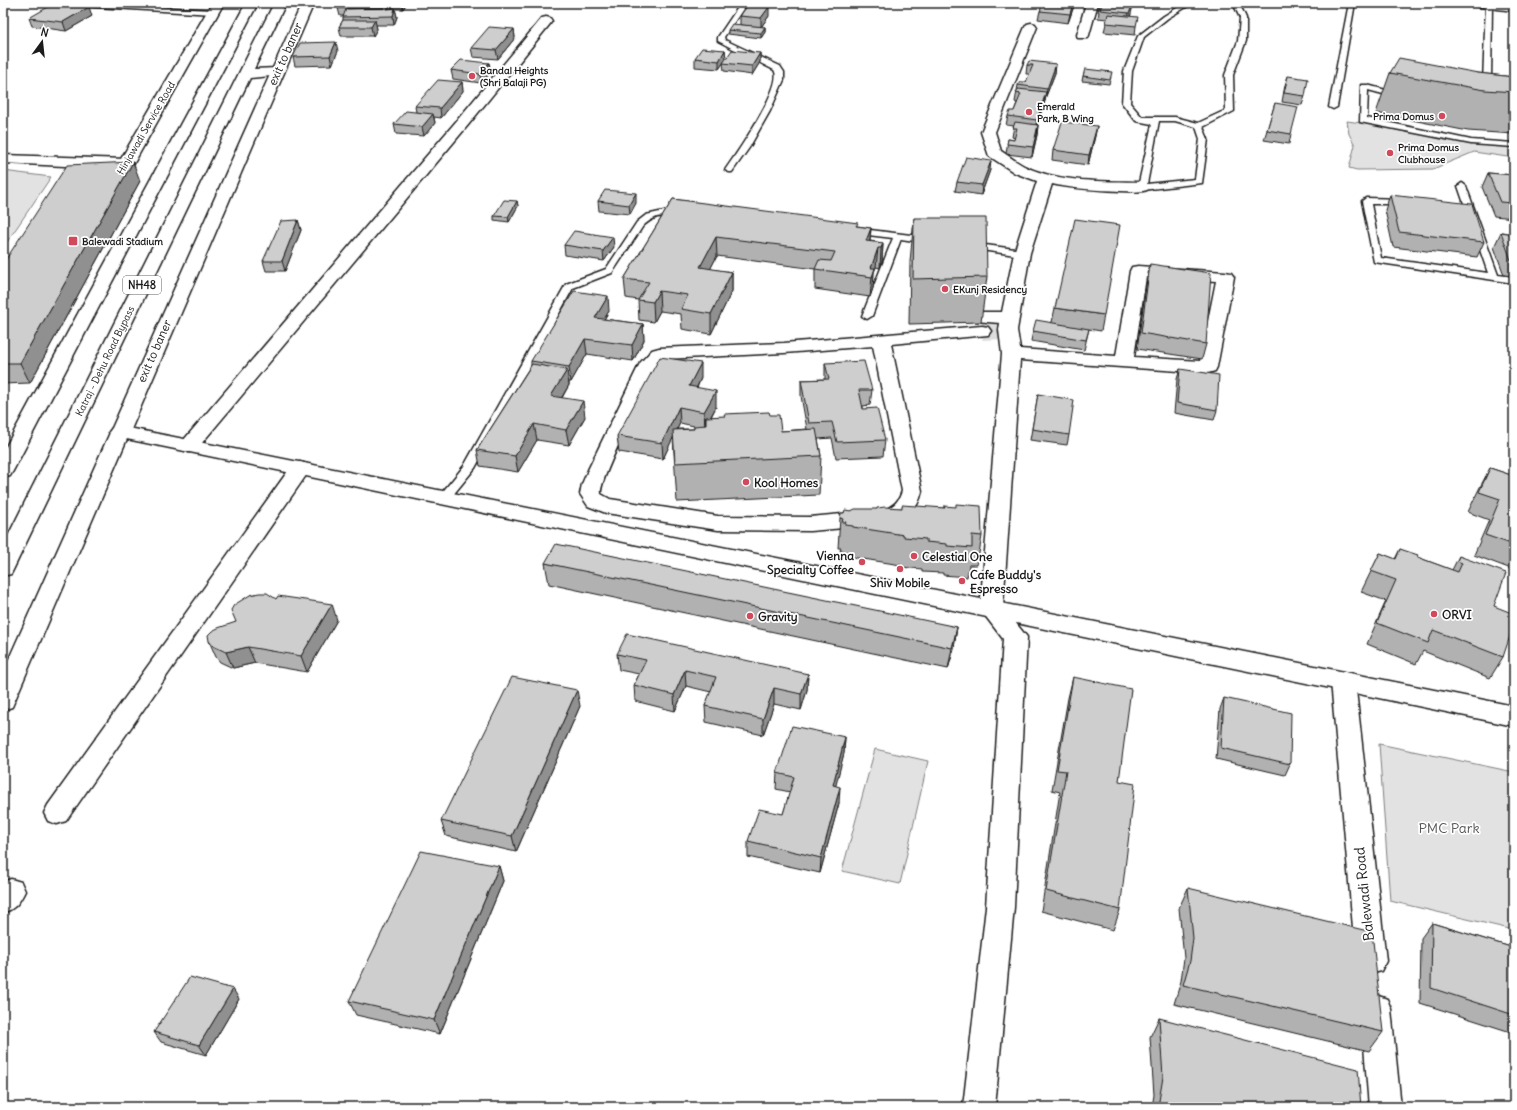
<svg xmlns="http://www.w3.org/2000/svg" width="1517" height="1110" font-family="Delius,sans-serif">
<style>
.green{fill:#e2e2e2;stroke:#7f7f7f}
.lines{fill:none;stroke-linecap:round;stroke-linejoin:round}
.street-tunnel{stroke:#ddd;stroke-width:18;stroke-dasharray:18 8;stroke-linecap:butt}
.lane-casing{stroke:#1c1c1c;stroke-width:3}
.street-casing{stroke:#1c1c1c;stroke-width:3}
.secondary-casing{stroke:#1c1c1c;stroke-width:3}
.primary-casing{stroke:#1c1c1c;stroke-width:3}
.highway-casing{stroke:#1c1c1c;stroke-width:3}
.lane{fill:#fff;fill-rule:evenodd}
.street{fill:#fff;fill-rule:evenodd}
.secondary{fill:#fff;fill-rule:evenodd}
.primary{fill:#fff;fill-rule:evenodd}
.highway{fill:#fff;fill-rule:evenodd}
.wall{fill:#b1b1b1;stroke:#1c1c1c;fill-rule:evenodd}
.shaded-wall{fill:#909090;stroke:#1c1c1c}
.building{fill:#cecece;stroke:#1c1c1c}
.poi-dot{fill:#d1495b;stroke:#fff;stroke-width:1.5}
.labels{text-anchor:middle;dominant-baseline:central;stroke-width:3.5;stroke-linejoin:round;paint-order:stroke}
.far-poi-label{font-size:10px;font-weight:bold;fill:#1c1c1c;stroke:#fff;text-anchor:start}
.far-street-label{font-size:10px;fill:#1c1c1c;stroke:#fff}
.shield{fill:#fff;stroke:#606060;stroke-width:1}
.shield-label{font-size:11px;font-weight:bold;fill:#1c1c1c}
.street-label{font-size:12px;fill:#1c1c1c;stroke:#fff}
.poi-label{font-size:12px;font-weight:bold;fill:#1c1c1c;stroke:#fff;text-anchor:start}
.near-park-label{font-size:14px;fill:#575757;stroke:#fff}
.near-street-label{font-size:14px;fill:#1c1c1c;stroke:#fff}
</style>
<rect width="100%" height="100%" fill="#fff"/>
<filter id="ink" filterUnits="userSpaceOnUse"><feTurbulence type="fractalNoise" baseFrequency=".025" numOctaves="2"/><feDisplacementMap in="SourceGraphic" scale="8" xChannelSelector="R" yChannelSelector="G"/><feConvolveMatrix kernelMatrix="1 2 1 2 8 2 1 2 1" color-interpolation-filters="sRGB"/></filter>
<g filter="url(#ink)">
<g class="green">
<polygon points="1347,121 1397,128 1471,142 1514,145 1514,158 1474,152 1433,169 1357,170 1349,168 1355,145 1349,134"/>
<polygon points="3,171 51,177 3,248"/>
<polygon points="1379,744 1514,772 1514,930 1390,901"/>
<polygon points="875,749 928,761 900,884 842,871"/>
</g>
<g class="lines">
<polyline class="street-tunnel" points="982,331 1008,330"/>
<defs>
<g id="lane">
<polygon points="81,3 213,10 216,12 213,14 79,6 78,5"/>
<path d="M741,3h6l-23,34 1,3 55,26 4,6v8l-14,31 -21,37 -17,24h-3l-4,-2c10,-14 60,-86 49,-100l-56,-29v-4z"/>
<path d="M1185,3h8l-25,15 -24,19 -12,34 -2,32 12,14h33l23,6 28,-13 -1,-35 13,-34 2,-23 -7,-15h6l7,15v23l-13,34 1,36 -31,16 5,12 -6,44 -60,7 -4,-3 14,-63 -16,-3 -14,-18 2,-32 14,-35 26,-20zM1159,121h16l21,6 4,12 -5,40 -48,5z"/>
<polygon points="1349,3 1355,3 1337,107 1333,109 1329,107"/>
<polygon points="1486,3 1492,4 1491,83 1487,85 1483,83"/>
<polygon points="1361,85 1367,85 1401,94 1402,96 1398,98 1368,90 1367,118 1471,140 1514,143 1514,147 1471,144 1360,122"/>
<polygon points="1462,183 1466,186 1498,275 1514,277 1514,283 1374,262 1362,201 1366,198 1404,199 1408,202 1407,204 1371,204 1381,258 1488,273 1458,186"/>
<path d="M664,211l17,1 4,3c-6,6 -19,0 -28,2 -5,2 -10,5 -14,9l-31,47 -39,15 -98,180 -27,33h-8l-2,-3 2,-3 24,-29 102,-182 40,-15 31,-47 9,-7z"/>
<polygon points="854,228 927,237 931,240 927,243 901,239 872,316 867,319 862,316 893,238 851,233 850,231"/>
<polygon points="971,243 1022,250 1027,253 1022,256 968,248 967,246 968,244"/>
</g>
<g id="street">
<polygon points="1086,3 1098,3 1089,35 1088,38 1078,38 1077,35"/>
<polygon points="1475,3 1514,3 1514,11 1481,7 1477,6"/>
<polygon points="546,17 550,18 552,21 550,24 469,124 196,450 189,452 182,450 179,446 182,442 459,118 542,18"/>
<path d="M1031,23l4,1 2,3 -42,105 6,19c8,5 15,11 23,15 35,17 79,15 118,16l5,2 3,3 -3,3c-9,3 -18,1 -27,1 -23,-1 -46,-2 -68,-7l-22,69 -13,77 3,19 96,7 14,-85 2,-4 6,-1 87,6 6,1 3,4 -17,90 -2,4 -7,2 -188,-13 -17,247 24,30 -13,270 -19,200h-32l23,-200 17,-268 -23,-30 22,-255 -3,-24 1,-7 -25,-2 -3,-4 3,-4 6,-1h21l12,-59 23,-72 -22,-8 -26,-17 -8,-24 44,-105 2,-3zM1146,277l70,4 -16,80 -66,-4z"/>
<polygon points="3,155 126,159 131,161 134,164 131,167 126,169 3,163"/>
<path d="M982,326l6,1 3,4 -3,4 -97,9 31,147c-4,19 -15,28 -33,33l-79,7 -92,-1 -112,-17 -18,-7 -8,-12 2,-10 6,-14 52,-107 12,-13 7,-2 125,-5zM873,346l29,145c-3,10 -7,14 -17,19l-75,7 -92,-1 -108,-17 -9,-5c-3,-13 47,-110 56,-128l7,-7 120,-6z"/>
<polygon points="300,462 307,464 310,469 307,474 66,821 57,824 48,821 44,813 48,805 293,464"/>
<polygon points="1343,672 1352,674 1355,681 1386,961 1381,971 1371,974 1361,971 1356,961 1331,681 1334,674"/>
<path d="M11,879l10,3 4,9c-6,12 -9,17 -22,22v-31z"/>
<polygon points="1376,995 1387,999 1391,1009 1401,1107 1369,1107 1361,1009 1365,999"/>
</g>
<polygon id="secondary" points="119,426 1514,706 1514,726 112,436 109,432 112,428"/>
<g id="primary">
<polygon points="212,3 224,3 120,188 117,191 112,193 107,191 104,188"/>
<polygon points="302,3 314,3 15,700 12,707 3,710 3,672"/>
</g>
<g id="highway">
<polygon points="246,3 258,3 13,471 10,476 3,478 3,452"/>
<polygon points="274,3 286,3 254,69 277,68 282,69 284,72 282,75 250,78 14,568 11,574 3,576 3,546"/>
</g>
</defs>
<use href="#lane" class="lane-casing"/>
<use href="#street" class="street-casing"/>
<use href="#secondary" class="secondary-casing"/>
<use href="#primary" class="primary-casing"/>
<use href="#highway" class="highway-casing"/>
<use href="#lane" class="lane"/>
<use href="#street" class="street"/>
<use href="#secondary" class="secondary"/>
<use href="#primary" class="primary"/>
<use href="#highway" class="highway"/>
</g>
<g class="wall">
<polygon points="84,3 118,3 117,4"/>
<polygon points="341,3 407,3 403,9 395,9 397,17 394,25 376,25 377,29 373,36 341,36 339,27 343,20 343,16 340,16 338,8"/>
<polygon points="778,3 790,3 788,5"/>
<polygon points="1075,3 1068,23 1038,19 1040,11"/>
<polygon points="1100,3 1131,14 1130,16 1136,26 1135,35 1104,32 1107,19 1098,18 1099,12 1098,12"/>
<polygon points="92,16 66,31 32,26 29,18"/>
<polygon points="740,16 769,16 761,27 740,25"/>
<polygon points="765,27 765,32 761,38 728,34 728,30"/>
<polygon points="514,29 515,38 498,59 473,57 471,48"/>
<polygon points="725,50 726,59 760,53 760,62 752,75 724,71 723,63 719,69 695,67 695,58"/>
<polygon points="338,51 332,65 295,66 293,57"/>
<polygon points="489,63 491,72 481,83 453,79 451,70"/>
<polygon points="1056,64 1055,73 1046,96 1045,101 1037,125 1038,125 1037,135 1032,157 1006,154 1008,139 1014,140 1015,138 1012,137 1014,126 1006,125 1008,116 1014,111 1017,103 1015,102 1018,85 1026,82 1030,74 1026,74 1027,65"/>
<polygon points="1390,73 1478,73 1514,77 1514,134 1468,131 1376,113"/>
<polygon points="1083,76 1111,77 1109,84 1082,81"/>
<polygon points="1288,76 1305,96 1302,105 1282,102 1285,85"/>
<polygon points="462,82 463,91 441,118 434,117 435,123 424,136 396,134 394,124 416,112 415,106"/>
<polygon points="1275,103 1291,134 1289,144 1264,140"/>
<polygon points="1097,126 1095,136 1088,165 1052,160 1053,150"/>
<polygon points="990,170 981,195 955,191 957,182"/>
<polygon points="1488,173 1514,175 1514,218 1494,216 1482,187"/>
<polygon points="140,181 30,383 3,384 3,264"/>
<polygon points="1390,195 1484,242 1477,257 1393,247 1385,210"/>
<polygon points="673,199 871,228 870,241 883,243 882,262 880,268 876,267 874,272 873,288 870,297 815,289 815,269 717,256 710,269 732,272 732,291 711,334 682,329 681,314 660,311 654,322 639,320 638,300 626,298 624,279"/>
<polygon points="517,201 518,206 509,222 494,220 494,216"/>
<polygon points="598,201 636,203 630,214 599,211"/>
<polygon points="914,218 987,277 981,322 909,324 910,262"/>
<polygon points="298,220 301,230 285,271 266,271 263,261"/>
<polygon points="1501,232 1514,234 1514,276 1504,275 1494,247"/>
<polygon points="564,245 614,247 604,261 565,255"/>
<polygon points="1150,264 1206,344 1202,359 1137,349 1147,279"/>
<polygon points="1055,308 1104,315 1101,331 1089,329 1084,350 1031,341 1033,331 1052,322"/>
<polygon points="609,311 604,319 643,324 644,340 633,361 587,354 571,382 569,382 569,385 562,398 585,417 569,445 537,440 518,472 480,466 477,450 531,365 531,361"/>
<path d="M825,363l47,27 -2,15 -7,1v3l22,31 -2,16 -47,2 -4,-20 -14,1 3,17 -2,39 -142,7 -4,-65 -10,22 -44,-7 -2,-16 84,-58 -4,10 19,19 -5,10 59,-2 11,16 26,-2 -6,-33v-16l24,-1zM680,423l14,3v3h-17z"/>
<polygon points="1180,369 1217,410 1214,420 1174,413 1177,379"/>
<polygon points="1038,394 1069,435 1067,445 1030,440"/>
<polygon points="1490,468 1514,476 1514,570 1474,555 1489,520 1468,512 1479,489"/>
<polygon points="944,506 982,536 977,565 969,565 967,577 943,575 943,573 922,572 922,569 900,567 901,565 851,557 851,555 843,554 844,551 840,551 841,548 838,548 840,518 844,513 851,511 902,508 944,508"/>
<polygon points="1400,549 1417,557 1452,570 1459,556 1494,606 1503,657 1490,678 1423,651 1416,664 1367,644 1386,601 1361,592 1380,553 1395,559"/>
<polygon points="545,563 957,627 954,648 948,669 549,584"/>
<polygon points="276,599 337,620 307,672 255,663 233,668 220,662 216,657 209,641 236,622"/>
<polygon points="617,654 808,674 807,690 801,710 774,704 763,735 706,722 705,706 711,692 686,686 675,711 635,701 634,685 639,674 619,670"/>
<polygon points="1073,677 1120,910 1113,930 1041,911 1060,792 1052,790 1068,698"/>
<polygon points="1224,698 1290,764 1285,775 1216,759 1220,709"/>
<polygon points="580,706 516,852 446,836 441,821"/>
<polygon points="845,737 844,753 835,786 839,803 820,873 748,857 748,841 783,814 790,792 776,789 777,773"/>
<polygon points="499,866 503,881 440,1034 356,1015 349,1001"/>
<polygon points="1188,888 1383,1032 1369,1051 1174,1004 1181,981 1184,958 1179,908"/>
<polygon points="1432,923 1514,948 1514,1033 1420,1003 1421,938"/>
<polygon points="239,999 206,1055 161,1042 154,1032"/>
<polygon points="1159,1018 1361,1107 1152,1107 1154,1095 1150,1037"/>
</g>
<g class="shaded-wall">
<polygon points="391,3 392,3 393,10 387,9"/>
<polygon points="402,3 407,3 403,9"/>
<polygon points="1073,3 1075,3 1068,23 1070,14"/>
<polygon points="1133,5 1131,14 1128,22 1129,13"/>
<polygon points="89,7 92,16 66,31 63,22"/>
<polygon points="769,7 769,16 761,27 761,18"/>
<polygon points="395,8 397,17 394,25 393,16"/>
<polygon points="375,20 377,29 373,36 371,27"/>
<polygon points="765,27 765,32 761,38 761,33"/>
<polygon points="514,29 515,38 498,59 496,50"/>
<polygon points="336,42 338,51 332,65 330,56"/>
<polygon points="725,50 726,59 719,69 719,61"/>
<polygon points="760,53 760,62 752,75 752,66"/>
<polygon points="489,63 491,72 481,83 480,74"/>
<polygon points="1056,64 1055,73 1046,96 1045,101 1035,129 1037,120 1046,95 1047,89"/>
<polygon points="462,82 463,91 441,118 440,108"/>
<polygon points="433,114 435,123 424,136 422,127"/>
<polygon points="1038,125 1037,135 1032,157 1033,147"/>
<polygon points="1097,126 1095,136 1088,165 1089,155"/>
<polygon points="991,161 990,170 981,195 982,185"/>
<polygon points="133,162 140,181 30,383 20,363"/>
<polygon points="636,193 636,203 630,214 629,205"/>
<polygon points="517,201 518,206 509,222 508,217"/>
<polygon points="298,220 301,230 285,271 282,261"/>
<polygon points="871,228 869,248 866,241"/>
<polygon points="613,237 614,247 604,261 603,251"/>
<polygon points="716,237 717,256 701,287 700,267"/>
<polygon points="883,243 882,262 880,268 881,248"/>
<polygon points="878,248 876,267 874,272 873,288 870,297 872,277 871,268"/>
<polygon points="732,272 732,291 711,334 711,314"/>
<polygon points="659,291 660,311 654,322 653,302"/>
<polygon points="608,296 609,311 596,333 595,318"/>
<polygon points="643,324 644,340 633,361 632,345"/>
<polygon points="585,339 587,354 571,382 569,367"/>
<polygon points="701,363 701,378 690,402 689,386"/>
<polygon points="567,370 569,385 553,412 551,396"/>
<polygon points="716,391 716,407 706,425 706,417 706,425 705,428 704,412"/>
<polygon points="583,401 585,417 569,445 566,430"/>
<polygon points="679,407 680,423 663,459 662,443"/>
<polygon points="534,424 537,440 518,472 515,456"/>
<polygon points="332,604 337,620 307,672 301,656"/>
<polygon points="957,627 954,648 948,669 952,648"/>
<polygon points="248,647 255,663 233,668 226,652"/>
<polygon points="685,670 686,686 675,711 674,695"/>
<polygon points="808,674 807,690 801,710 801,694"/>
<polygon points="774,688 774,704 763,735 763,719"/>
<polygon points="577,690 580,706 516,852 512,836"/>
<polygon points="845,737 844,753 832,801 833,785"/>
<polygon points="840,787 839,803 820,873 821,858"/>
<polygon points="499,866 503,881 440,1034 434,1020"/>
<polygon points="233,989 239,999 206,1055 199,1045"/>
</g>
<g class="building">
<polygon points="55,3 56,3 89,7 63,22 29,18"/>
<polygon points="341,3 391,3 387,9 395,8 393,16 343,17 346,9 385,8 338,8"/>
<polygon points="1043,3 1073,3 1070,14 1040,11"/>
<polygon points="1100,3 1115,3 1133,5 1129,13 1100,10 1102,4 1099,4"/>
<polygon points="748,5 769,7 761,18 740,16"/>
<polygon points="1108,14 1138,17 1136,26 1106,23"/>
<polygon points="343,20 375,20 371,27 339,27"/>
<polygon points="732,24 765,27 761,33 728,30"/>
<polygon points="489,27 514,29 496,50 471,48"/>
<polygon points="336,42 330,56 293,57 300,43"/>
<polygon points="702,48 725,50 719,61 695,58"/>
<polygon points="732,50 760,53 752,66 723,63"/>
<polygon points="1399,58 1478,73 1514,77 1514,92 1485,90 1390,73"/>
<polygon points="461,60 489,63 480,74 451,70"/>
<polygon points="1029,61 1056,64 1047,89 1018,85 1020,82 1026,82 1033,65 1027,65"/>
<polygon points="1085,69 1112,72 1110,80 1083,76"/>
<polygon points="1288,76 1308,79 1305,96 1284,93"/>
<polygon points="438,80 462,82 440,108 415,106"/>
<polygon points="1018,89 1046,92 1037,120 1008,116 1010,111 1014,111 1021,94 1016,93"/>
<polygon points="1275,103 1298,107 1291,134 1267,130"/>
<polygon points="406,111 433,114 422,127 394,124"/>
<polygon points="1015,122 1038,125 1033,147 1007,144 1008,139 1014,140 1017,128 1013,128"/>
<polygon points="1062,122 1097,126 1089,155 1053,150"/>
<polygon points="966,157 991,161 982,185 957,182"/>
<polygon points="133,162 20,363 3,363 3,264 67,165"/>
<polygon points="1488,173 1514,175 1514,203 1500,202"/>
<polygon points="605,190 636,193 629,205 598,201"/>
<polygon points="1390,195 1472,204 1484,242 1399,232"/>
<polygon points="673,199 858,223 856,226 871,228 866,241 883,243 881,248 878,248 871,268 875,268 872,277 815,269 819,260 831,261 835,252 716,237 700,267 732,272 711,314 681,309 688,295 659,291 653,302 638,300 649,282 624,279"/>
<polygon points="504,200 517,201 508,217 494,216"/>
<polygon points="914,218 986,218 987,277 913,279"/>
<polygon points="1075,219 1120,225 1104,315 1055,308"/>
<polygon points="298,220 282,261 263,261 281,221"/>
<polygon points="574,231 613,237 603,251 564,245"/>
<polygon points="1501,232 1514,234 1514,260 1511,260"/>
<polygon points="1150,264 1211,273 1206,344 1141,333"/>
<polygon points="574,291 608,296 595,318 643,324 632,345 585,339 569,367 531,361"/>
<polygon points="1036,320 1089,329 1086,340 1033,331"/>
<polygon points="660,357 701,363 689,386 716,391 704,412 679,407 662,443 617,436"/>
<polygon points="864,361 872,390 859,390 863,409 877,408 885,440 837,442 832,422 809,423 801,380 829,379 825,363"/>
<polygon points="532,364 567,370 551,396 583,401 566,430 534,424 515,456 477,450"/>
<polygon points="1180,369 1219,375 1217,410 1177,403"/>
<polygon points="1038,394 1074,400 1069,435 1032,429"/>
<polygon points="769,412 770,415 779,415 781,431 816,429 821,456 675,463 673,430 694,429 694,426 706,425 706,417 725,416 724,414"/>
<polygon points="1490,468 1514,476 1514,545 1485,535 1500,499 1479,492"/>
<polygon points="956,504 981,506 982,536 972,535 972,548 947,546 947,544 926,542 926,539 904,537 904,535 853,527 853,526 845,525 846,522 842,522 843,519 840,518 841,513 844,513 845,510 851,511 855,509 877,509 877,508 885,507 902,508 902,505 945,508 944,506 956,507"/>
<polygon points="556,544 957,627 952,648 545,563"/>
<polygon points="1400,549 1418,555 1417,557 1458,572 1462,563 1457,561 1459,556 1506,573 1494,606 1514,614 1514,624 1503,657 1433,630 1428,643 1377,623 1396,580 1371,571 1380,553 1396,559"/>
<polygon points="259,593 267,593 276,599 278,596 332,604 301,656 248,647 226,652 213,646 209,641 208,635 212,631 218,628 236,622 231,610 234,605 250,595"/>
<polygon points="627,634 808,674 801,694 774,688 763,719 705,706 716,677 685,670 674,695 634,685 646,660 617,654"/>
<polygon points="512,677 577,690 512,836 441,821"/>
<polygon points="1073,677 1131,689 1119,781 1135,784 1120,910 1046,891 1066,771 1057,770"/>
<polygon points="1224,698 1291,713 1290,764 1221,748"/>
<polygon points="792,726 845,737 833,785 840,787 821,858 748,841 759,809 783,814 794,777 777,773"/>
<polygon points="421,851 499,866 434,1020 349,1001"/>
<polygon points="1188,888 1372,932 1383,1032 1183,985 1190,961 1193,938"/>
<polygon points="1432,923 1514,948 1514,1015 1431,988"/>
<polygon points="190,977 233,989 199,1045 154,1032"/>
<polygon points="1159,1018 1358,1069 1361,1107 1158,1107 1163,1077"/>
</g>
</g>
<g class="poi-dot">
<circle cx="472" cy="76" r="4"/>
<circle cx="1029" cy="112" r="4"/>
<circle cx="1442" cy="116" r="4"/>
<circle cx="1390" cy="153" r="4"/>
<rect x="68" y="236" width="10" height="10" rx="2"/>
<circle cx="945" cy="289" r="4"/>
<circle cx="746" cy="482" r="4"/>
<circle cx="914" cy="556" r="4"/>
<circle cx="862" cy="562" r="4"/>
<circle cx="900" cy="569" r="4"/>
<circle cx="962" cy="581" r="4"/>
<circle cx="1434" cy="614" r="4"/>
<circle cx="750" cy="616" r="4"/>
</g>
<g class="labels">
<g class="far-poi-label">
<text x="480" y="70">Bandal Heights<tspan x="480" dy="12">(Shri Balaji PG)</tspan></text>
<text x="1037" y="106">Emerald<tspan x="1037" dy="12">Park, B Wing</tspan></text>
<text x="1434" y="116" text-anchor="end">Prima Domus</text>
<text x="1398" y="147">Prima Domus<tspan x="1398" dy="12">Clubhouse</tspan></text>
<text x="82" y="241">Balewadi Stadium</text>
<text x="953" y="289">EKunj Residency</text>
</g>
<g class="far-street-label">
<text transform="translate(146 128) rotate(-60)">Hinjawadi Service Road</text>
<text transform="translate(105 361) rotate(-64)">Katraj - Dehu Road Bypass</text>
</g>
<rect class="shield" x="123" y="276" width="38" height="18" rx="3"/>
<g class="shield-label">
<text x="142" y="285">NH48</text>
</g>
<g class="street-label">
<text transform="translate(285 54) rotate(-66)">exit to baner</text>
<text transform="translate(154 351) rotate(-66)">exit to baner</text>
</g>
<g class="poi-label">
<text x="754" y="482">Kool Homes</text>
<text x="854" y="555" text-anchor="end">Vienna<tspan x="854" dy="14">Specialty Coffee</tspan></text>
<text x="922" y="556">Celestial One</text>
<text x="970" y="574">Cafe Buddy's<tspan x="970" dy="14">Espresso</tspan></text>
<text x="900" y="582" text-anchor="middle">Shiv Mobile</text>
<text x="1442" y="614">ORVI</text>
<text x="758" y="616">Gravity</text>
</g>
<g class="near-park-label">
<text x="1449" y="828">PMC Park</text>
</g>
<g class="near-street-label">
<text transform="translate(1364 894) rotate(-96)">Balewadi Road</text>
</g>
</g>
<rect width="1517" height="1110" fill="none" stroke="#fff" stroke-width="16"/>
<rect x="8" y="8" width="1501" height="1094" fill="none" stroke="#1c1c1c" stroke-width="1.5" filter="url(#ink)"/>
<g transform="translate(42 42) rotate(15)" stroke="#ffffff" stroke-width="3" paint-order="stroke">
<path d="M0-3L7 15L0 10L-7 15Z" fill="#1c1c1c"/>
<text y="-6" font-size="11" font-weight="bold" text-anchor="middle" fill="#1c1c1c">N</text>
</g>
</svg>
